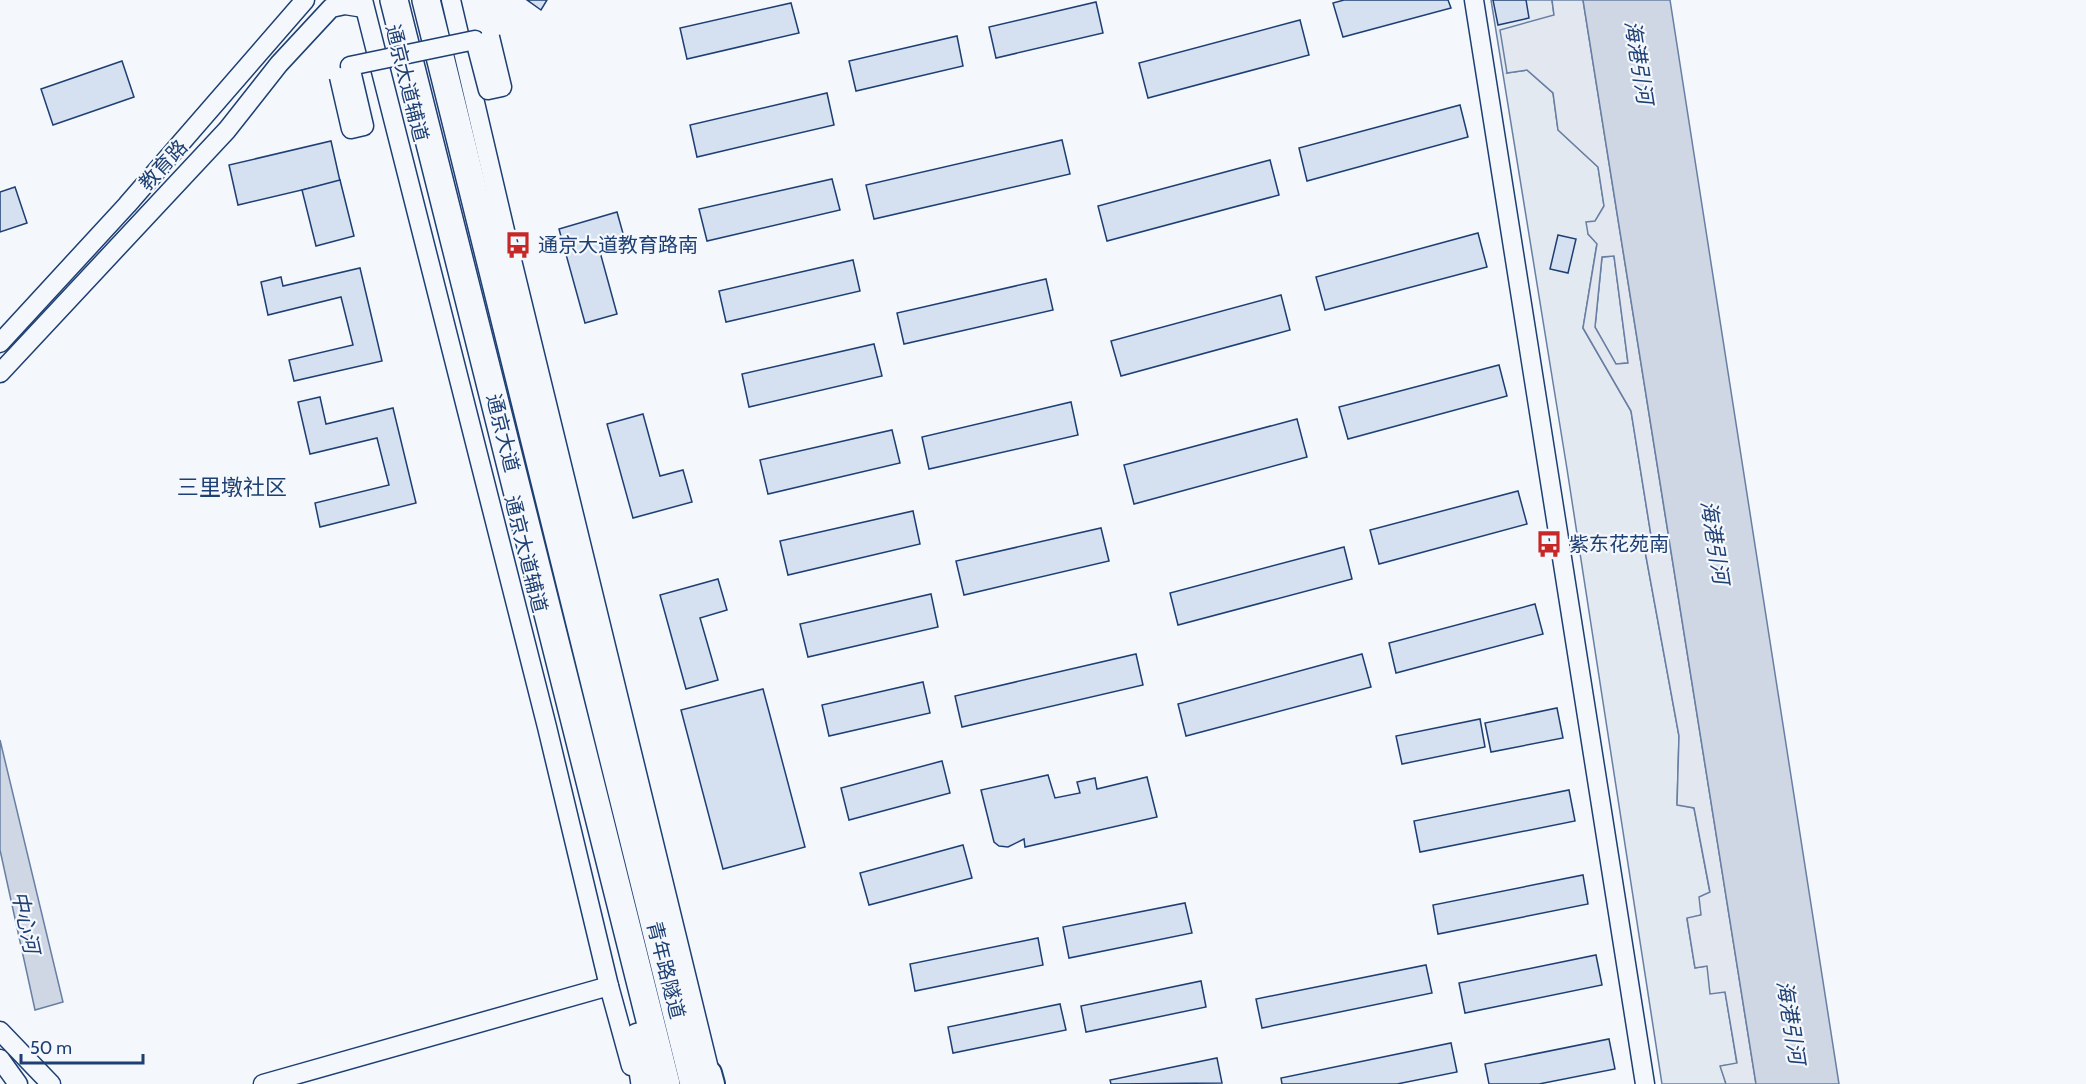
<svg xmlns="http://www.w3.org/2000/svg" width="2086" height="1084" font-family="Cabin,'Noto Sans SC',sans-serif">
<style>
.green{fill:#e3e9f0;stroke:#687fa3;stroke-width:1.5}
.parking{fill:#e3e8f0;stroke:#687fa3;stroke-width:1.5;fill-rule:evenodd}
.water{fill:#cfd7e4;stroke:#687fa3;stroke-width:1.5}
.building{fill:#d5e0f0;stroke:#1d3f73;stroke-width:1.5}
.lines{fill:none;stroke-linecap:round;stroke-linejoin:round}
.minor-casing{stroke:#1d3f73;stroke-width:21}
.major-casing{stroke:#1d3f73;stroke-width:26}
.highway-casing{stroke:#1d3f73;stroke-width:30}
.minor{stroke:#f4f7fb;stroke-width:18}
.major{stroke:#f4f7fb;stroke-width:22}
.highway{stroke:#f4f7fb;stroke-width:27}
.minor-bridge-casing{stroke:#1d3f73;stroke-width:21;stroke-linecap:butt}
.minor-bridge{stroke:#f4f7fb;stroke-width:18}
.labels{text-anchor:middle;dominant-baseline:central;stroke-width:4.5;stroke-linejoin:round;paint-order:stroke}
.street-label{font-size:20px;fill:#1d3f73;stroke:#f4f7fb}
.poi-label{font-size:20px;fill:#1d3f73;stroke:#f4f7fb;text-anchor:start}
.water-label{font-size:21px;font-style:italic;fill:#1d3f73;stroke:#f4f7fb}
.quarter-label{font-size:22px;fill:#1d3f73;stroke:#f4f7fb}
</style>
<rect width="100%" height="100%" fill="#f4f7fb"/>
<g class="green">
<polygon points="1491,0 1552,0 1554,15 1507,73 1527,70 1553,93 1558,130 1598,167 1604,206 1588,234 1597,243 1583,328 1631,411 1653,548 1645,551 1679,736 1677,804 1694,808 1710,893 1701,915 1687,919 1695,968 1707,966 1725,991 1737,1064 1721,1066 1726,1084 1662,1084 1567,469"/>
<polygon points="1614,256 1628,363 1616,364 1595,327 1602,257"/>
</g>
<path class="parking" d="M1552,0h31l173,1084h-30l-6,-18 17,-3 -12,-71 -15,2 -3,-28 -12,2 -8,-50 14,-3 -2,-18 11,-5 -16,-84 -17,-3 2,-69 -34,-185 8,-3 -22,-137 -48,-83 14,-84 -9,-10 -2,-12 9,-1 9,-15 -6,-39 -40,-37 -5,-37 -26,-23 -20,3 -7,-43 54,-15zM1614,256l14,107 -12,1 -21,-37 7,-70z"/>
<g class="water">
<polygon points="1583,0 1670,0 1839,1084 1756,1084"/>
<polygon points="0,740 63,1002 35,1010 0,850"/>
</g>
<g class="building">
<polygon points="527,0 547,0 541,10"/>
<polygon points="1344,0 1448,0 1451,8 1343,37 1333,3"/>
<polygon points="1493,0 1526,0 1529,18 1498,25"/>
<polygon points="1096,2 1103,33 996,58 989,27"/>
<polygon points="791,3 799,33 687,59 680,28"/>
<polygon points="1300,20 1309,55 1148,98 1139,63"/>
<polygon points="957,36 963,66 856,91 849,61"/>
<polygon points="122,61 134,97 53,125 41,89"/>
<polygon points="827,93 834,125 697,157 690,125"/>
<polygon points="1460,105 1468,137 1307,181 1299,148"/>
<polygon points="1062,140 1070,174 874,219 866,185"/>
<polygon points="331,141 340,181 238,205 229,165"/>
<polygon points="1270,160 1279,195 1107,241 1098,206"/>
<polygon points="832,179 840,210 707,241 699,209"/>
<polygon points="340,180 354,236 316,246 302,190"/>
<polygon points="15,187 27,223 0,232 0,192"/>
<polygon points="617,212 626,244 600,252 617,314 585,323 559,229"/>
<polygon points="1478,233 1487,267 1325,310 1316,277"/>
<polygon points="1558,235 1576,239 1568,273 1550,269"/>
<polygon points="853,260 860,291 726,322 719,291"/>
<polygon points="360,268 382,361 294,381 289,360 353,345 341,297 268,315 261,282 281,277 283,286"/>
<polygon points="1046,279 1053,310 904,344 897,313"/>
<polygon points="1281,295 1290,330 1121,376 1111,341"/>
<polygon points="874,344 882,376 749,407 742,374"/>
<polygon points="1499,365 1507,396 1348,439 1339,407"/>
<polygon points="320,397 326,424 393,408 416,503 320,527 315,503 389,485 377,438 310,454 298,402"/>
<polygon points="1071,402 1078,435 929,469 922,437"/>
<polygon points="643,414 660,476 683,470 692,502 633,518 607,424"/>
<polygon points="1297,419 1307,457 1134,504 1124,465"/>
<polygon points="892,430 900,463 768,494 760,460"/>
<polygon points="1518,491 1527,524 1379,564 1370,530"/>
<polygon points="913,511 920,544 788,575 780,541"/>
<polygon points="1101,528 1109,561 964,595 956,561"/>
<polygon points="1344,547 1352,579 1178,625 1170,593"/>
<polygon points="718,579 727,610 700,618 718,680 686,689 660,595"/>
<polygon points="931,594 938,627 808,657 800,624"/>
<polygon points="1535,604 1543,634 1396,673 1389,643"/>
<polygon points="1136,654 1143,685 962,727 955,696"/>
<polygon points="1362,654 1371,687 1186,736 1178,704"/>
<polygon points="923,682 930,713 829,736 822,705"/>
<polygon points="763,689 805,847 723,869 681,710"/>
<polygon points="1557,708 1563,738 1491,752 1485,723"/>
<polygon points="1480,719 1485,747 1402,764 1396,736"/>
<polygon points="942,761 950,793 849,820 841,788"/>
<polygon points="1048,775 1055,798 1080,793 1077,782 1095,778 1097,789 1147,777 1157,817 1025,847 1024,839 1008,847 999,846 994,842 981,790"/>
<polygon points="1569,790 1575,821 1420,852 1414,821"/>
<polygon points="963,845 972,878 869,905 860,873"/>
<polygon points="1583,875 1588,904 1438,934 1433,905"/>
<polygon points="1185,903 1192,933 1069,958 1063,927"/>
<polygon points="1038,938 1043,965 915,991 910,964"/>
<polygon points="1596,955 1602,985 1465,1013 1459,983"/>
<polygon points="1426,965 1432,993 1262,1028 1256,999"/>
<polygon points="1201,981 1206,1007 1086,1032 1081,1006"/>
<polygon points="1060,1004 1066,1030 953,1053 948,1027"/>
<polygon points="1609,1039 1615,1069 1539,1084 1489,1084 1485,1064"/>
<polygon points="1451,1043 1457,1072 1397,1084 1282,1084 1281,1078"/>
<polygon points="1217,1058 1222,1083 1111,1084 1110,1080"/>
</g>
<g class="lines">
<defs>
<g id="minor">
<polyline points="363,0 547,727 609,986 631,1066"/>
<polyline points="451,0 510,252 710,1073"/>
<polyline points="1474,0 1645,1084"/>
<polyline points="0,343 127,205 305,0"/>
<polyline points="0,373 227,130 279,64 331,8 345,5 364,8"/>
<polyline points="0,1031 51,1084"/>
<polyline points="0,1059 18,1084"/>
<polyline points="263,1084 609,986"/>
</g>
<polyline id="major" points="710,1073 713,1084"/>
<g id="highway">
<polyline points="394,0 666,1084"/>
<polyline points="426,0 694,1084"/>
<polyline points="638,1037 645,1084"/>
</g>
</defs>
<use href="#minor" class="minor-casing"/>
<use href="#major" class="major-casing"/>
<use href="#highway" class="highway-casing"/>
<use href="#minor" class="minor"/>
<use href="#major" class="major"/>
<use href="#highway" class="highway"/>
<defs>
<polyline id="minor-bridge" points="339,77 351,129 364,126 350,66 475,40 488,90 502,87 490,37"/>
</defs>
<use href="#minor-bridge" class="minor-bridge-casing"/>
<use href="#minor-bridge" class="minor-bridge"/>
</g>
<defs>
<symbol id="bus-bare" viewBox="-9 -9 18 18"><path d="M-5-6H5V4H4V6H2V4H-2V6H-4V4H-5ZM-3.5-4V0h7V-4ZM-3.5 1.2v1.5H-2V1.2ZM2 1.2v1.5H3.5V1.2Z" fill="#c62828" stroke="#f4f7fb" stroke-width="2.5" paint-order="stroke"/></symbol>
</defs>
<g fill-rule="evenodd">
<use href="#bus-bare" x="499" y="226" width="38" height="38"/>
<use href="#bus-bare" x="1530" y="525" width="38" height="38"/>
</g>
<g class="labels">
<g class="street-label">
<text transform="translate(407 83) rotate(76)">通京大道辅道</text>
<text transform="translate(163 165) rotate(-47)">教育路</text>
<text transform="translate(503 433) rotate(76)">通京大道</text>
<text transform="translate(526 554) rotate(76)">通京大道辅道</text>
<text transform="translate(666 970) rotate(76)">青年路隧道</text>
</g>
<g class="poi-label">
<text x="538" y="245">通京大道教育路南</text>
<text x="1569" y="544">紫东花苑南</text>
</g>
<g class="water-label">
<text transform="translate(1639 62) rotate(81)">海港引河</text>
<text transform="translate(1715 542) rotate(81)">海港引河</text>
<text transform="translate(26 922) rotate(78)">中心河</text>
<text transform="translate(1791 1022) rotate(81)">海港引河</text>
</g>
<g class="quarter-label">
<text x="232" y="487">三里墩社区</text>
</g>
</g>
<path d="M21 1054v9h122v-9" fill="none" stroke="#1d3f73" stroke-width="3"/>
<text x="30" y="1054" font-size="18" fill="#1d3f73" stroke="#f4f7fb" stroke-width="4.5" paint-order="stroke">50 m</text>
</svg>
